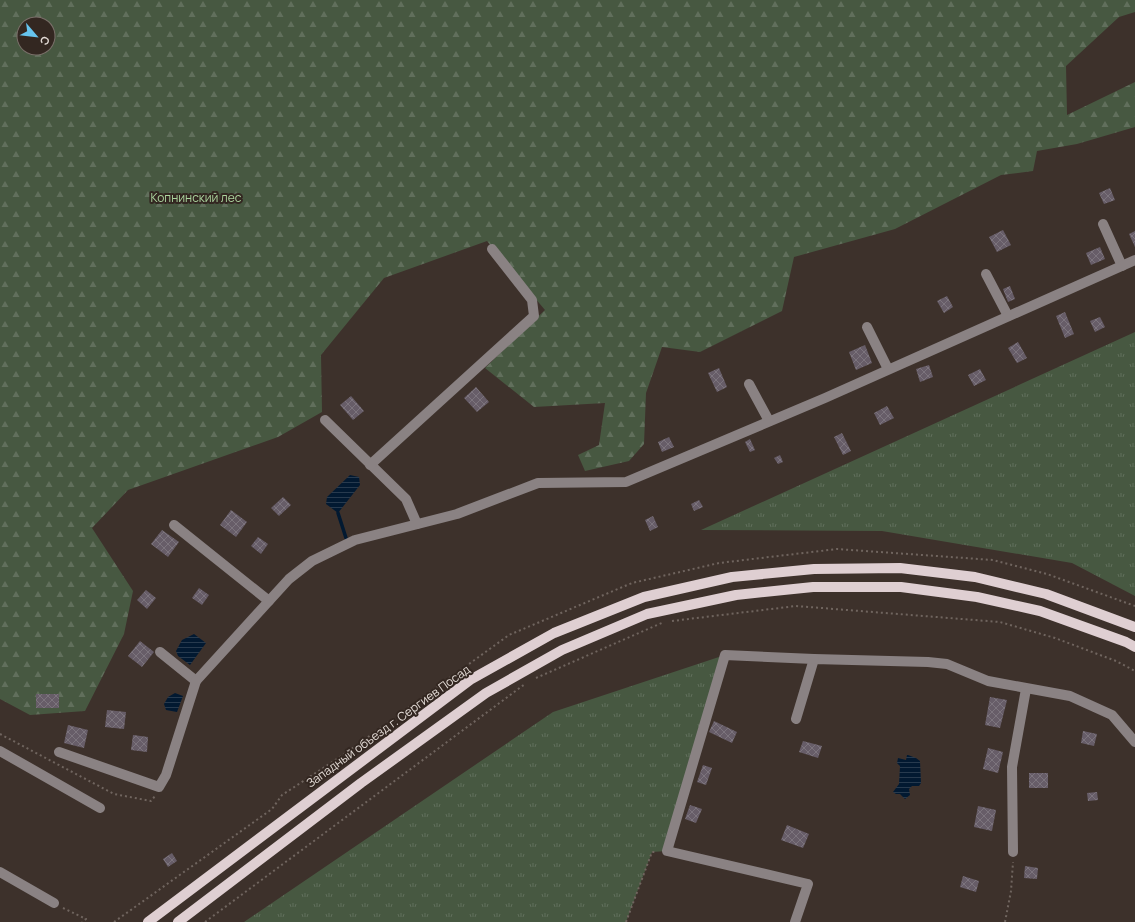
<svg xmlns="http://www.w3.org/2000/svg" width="1135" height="922" font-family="Manrope,sans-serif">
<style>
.grass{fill:url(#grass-tufts)}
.forest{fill:url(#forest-firs);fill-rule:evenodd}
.water{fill:url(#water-rules)}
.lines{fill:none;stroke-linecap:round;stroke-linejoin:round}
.stream{stroke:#021931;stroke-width:3.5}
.building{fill:url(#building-cross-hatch)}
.path{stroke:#70655f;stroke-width:2;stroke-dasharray:2 3;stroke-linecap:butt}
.minor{stroke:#8a8283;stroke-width:10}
.major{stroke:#dfcfd2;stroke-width:10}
.labels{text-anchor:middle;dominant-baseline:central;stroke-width:4;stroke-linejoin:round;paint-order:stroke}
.park-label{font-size:12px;fill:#acd59f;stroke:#332721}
.street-label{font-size:12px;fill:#e2dad5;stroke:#332721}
</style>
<defs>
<pattern id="grass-tufts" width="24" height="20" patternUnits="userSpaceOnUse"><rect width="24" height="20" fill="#475841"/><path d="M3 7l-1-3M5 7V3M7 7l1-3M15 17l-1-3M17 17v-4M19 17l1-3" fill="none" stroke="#616f5c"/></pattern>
<pattern id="forest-firs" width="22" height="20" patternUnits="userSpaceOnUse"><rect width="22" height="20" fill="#475841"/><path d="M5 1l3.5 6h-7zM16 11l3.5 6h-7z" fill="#616f5c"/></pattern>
<pattern id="water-rules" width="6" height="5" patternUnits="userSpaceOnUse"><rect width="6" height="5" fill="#021931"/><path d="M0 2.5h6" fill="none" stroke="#273a4e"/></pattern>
<pattern id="building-cross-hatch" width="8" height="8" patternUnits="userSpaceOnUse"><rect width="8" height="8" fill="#675d68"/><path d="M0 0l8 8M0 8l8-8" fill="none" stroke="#7c747d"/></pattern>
</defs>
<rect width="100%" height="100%" fill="#3d312b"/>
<g class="grass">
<polygon points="1135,332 1135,596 1072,563 882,531 701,530"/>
<polygon points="725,655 667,851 652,852 626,922 244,922 553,712"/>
</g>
<path class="forest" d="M0,0h1135v12l-16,5 -53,49 1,49 68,-33v45l-58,17 -40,7 -4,20 -32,4 -106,54 -101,28 -12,54 -82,41 -38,-5 -16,46 -2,51 -15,17 -44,10 -7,-16 21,-10 6,-42 -71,4 -49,-39 60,-58 -58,-69 -103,37 -63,77 1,57 -44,25 -150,53 -36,38 41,63 -9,43 -39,77 -55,4 -30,-16zM24,24h24v24h-24z"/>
<g class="water">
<polygon points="350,475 359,477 360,485 338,513 326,504 327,497"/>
<polygon points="194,634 206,643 190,665 178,656 176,651 182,640"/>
<polygon points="175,693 183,696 177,712 166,710 164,704 168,697"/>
<polygon points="907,755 908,755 916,758 920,761 921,783 919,786 912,786 909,789 910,795 905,799 900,794 896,794 893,792 899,784 900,766 897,763 898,758 906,760"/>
</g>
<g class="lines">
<polyline class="stream" points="338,513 346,538"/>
</g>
<g class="building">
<polygon points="1110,188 1115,200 1104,204 1099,193"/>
<polygon points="1003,230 1011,245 997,252 989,237"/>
<polygon points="1135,231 1135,247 1129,234"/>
<polygon points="1100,247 1105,259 1091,265 1086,253"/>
<polygon points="1010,286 1015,299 1008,302 1003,289"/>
<polygon points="947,296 953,307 944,313 937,301"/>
<polygon points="1065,312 1074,334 1065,338 1056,316"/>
<polygon points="1100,317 1105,327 1095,332 1090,321"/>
<polygon points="1018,342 1027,358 1017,363 1008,348"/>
<polygon points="865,345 872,363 856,370 849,352"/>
<polygon points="929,365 933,377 920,382 916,369"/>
<polygon points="719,368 727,387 717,392 708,373"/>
<polygon points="980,369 986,380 974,386 968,375"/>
<polygon points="476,387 489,402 477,412 464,398"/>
<polygon points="351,396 364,411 353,420 340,405"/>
<polygon points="887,406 894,418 880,425 874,413"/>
<polygon points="842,433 851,451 843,455 834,437"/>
<polygon points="669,437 674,447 662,452 658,442"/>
<polygon points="750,439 755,450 750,452 745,442"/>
<polygon points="780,455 783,462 778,464 774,458"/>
<polygon points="283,497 291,505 279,516 271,508"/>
<polygon points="699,500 703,507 694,511 691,504"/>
<polygon points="231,510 247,522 236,537 220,525"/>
<polygon points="653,516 658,527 650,531 645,520"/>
<polygon points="162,530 179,542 168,557 151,544"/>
<polygon points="258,537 268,544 261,554 251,546"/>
<polygon points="199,588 209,595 202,605 192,598"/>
<polygon points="146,590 156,598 147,609 137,600"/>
<polygon points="140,641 154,652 142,667 128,656"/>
<rect x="36" y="694" width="23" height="14"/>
<polygon points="990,697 1007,700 1000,728 985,725"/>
<polygon points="107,710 126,712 124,729 105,727"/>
<polygon points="714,721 737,732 732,743 709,732"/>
<polygon points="68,725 88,730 84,748 64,743"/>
<polygon points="1083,731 1097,734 1094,746 1081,743"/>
<polygon points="133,735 148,737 147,752 131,750"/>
<polygon points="803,741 822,746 818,758 799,752"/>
<polygon points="988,748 1003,752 998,773 983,769"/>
<polygon points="703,765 712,768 706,785 697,782"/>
<rect x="1029" y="773" width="19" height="15"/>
<polygon points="1097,792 1098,800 1088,801 1087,793"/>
<polygon points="690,805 702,809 696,823 685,819"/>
<polygon points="978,806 996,810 992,831 974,827"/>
<polygon points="787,825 809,834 803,848 781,840"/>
<polygon points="172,853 177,861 168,867 163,859"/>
<polygon points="1025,866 1038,868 1037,879 1024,878"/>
<polygon points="963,876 979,881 976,892 960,887"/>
</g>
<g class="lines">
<g class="path">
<polyline points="672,621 796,606 1000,622 1055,638 1116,661 1135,671"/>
<polyline points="536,678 664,622"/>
<polyline points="0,734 114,794 151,801 155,796"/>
<polyline points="63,908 86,919 82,922"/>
<polyline points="114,922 272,809 282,795 346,753 509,635 632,583 719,563 837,549 993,560 1047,574 1135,606"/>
<polyline points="205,922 525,684"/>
<polyline points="626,922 652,852 656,852"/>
<polyline points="1005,922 1011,891 1013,862"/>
</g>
<g class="minor">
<polyline points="1103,224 1122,266"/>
<polyline points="986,274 1008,316"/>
<polyline points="867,327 888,369"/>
<polyline points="749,384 769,421"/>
<polyline points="325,420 406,499 417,524"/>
<polyline points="370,465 534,316 532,300 492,249"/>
<polyline points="174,525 269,601"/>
<polyline points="160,652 196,681"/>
<polyline points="796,719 814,659 928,662 947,664 988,681 1070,696 1112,715 1135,742"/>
<polyline points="0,751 100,808"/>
<polyline points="59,752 159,787 166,775 196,681 289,579 312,561 355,540 457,514 538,483 626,482 825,398 1135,260"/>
<polyline points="1013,852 1012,767 1026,689"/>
<polyline points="0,872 54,903"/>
<polyline points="795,922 808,884 667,851 725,655 814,659"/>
</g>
<g class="major">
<polyline points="148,922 470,680 554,633 644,597 732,577 814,569 900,568 975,577 1046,594 1135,627"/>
<polyline points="178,922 361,783 486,693 562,650 647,614 736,595 813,587 901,587 977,597 1040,611 1126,642 1135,647"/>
</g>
</g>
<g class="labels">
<g class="park-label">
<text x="196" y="197">Копнинский лес</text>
</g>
<g class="street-label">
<text transform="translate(388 726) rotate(-36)">Западный объезд г. Сергиев Посад</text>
</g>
</g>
<g transform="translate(36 36) rotate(118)"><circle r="19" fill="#332721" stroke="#796f69"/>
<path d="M0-3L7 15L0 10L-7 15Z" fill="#66c4ef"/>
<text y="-6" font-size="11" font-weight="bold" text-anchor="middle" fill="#e2dad5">С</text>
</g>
</svg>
